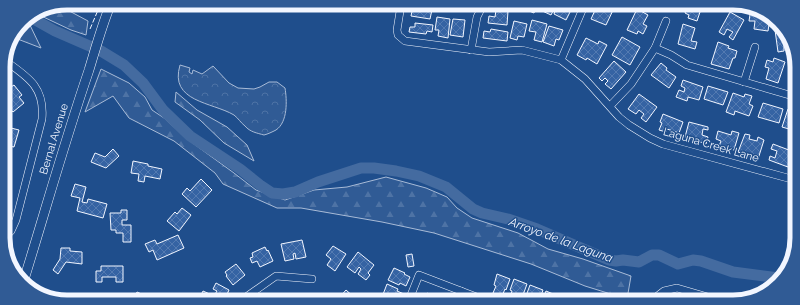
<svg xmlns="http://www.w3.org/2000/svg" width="800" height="305" font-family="Raleway,sans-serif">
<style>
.forest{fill:url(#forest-firs);stroke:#a8bbd7}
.park{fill:url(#park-crowns);stroke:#a8bbd7}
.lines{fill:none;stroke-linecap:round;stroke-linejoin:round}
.river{stroke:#446ba0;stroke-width:11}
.building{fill:url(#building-cross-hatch);stroke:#f2f6ff}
.minor-casing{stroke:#f2f6ff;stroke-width:8}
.major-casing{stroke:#f2f6ff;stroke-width:10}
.minor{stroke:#1f4e8c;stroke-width:7}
.major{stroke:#1f4e8c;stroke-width:9}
.fence{stroke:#f2f6ff;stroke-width:1;stroke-dasharray:5 2;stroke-linecap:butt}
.labels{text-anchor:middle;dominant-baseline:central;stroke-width:3;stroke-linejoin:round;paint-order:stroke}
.street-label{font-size:11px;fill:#f2f6ff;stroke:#1f4e8c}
.water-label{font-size:12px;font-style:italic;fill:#f2f6ff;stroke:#1f4e8c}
.rim{fill:none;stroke:#f2f6ff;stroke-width:5}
</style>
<defs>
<pattern id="forest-firs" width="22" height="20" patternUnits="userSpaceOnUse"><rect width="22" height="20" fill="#305b95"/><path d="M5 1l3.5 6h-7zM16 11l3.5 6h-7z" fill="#4e73a5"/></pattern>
<pattern id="park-crowns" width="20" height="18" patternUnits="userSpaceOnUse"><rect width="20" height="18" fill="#305b95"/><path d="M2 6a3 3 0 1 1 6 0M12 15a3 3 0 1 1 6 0" fill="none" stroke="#4e73a5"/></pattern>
<pattern id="building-cross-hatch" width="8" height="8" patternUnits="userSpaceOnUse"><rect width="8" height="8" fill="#3563a3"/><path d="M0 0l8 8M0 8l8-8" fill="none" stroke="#537ab1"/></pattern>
</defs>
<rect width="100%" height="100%" fill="#1f4e8c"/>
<g class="forest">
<polygon points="60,6 88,21 86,35 71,30 37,14"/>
<polygon points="25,19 28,21 41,48 15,38"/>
<polygon points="101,69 129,83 145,97 152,110 164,118 187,139 234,173 256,190 285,200 314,190 347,187 386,177 426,188 447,197 457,208 472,218 518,233 548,249 583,259 631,276 627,299 585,286 531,264 434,233 382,222 301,208 277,208 223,184 215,173 174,141 129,118 113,96 85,112"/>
<polygon points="176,92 197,110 227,127 247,145 254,161 224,143 200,120 175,102"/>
</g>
<path class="park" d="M180,65l10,3 -1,4 3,2 1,-4 9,4 11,-8 16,17 9,5 16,1 6,-2 9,-5h8l8,6c2,12 3,34 -9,42 -4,2 -8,4 -12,5 -7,-2 -14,-3 -19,-9 -4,-3 -7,-8 -11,-11 -22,-13 -65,-13 -54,-50z"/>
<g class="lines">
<polyline class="river" points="30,17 55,31 101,51 124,65 143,83 163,110 190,136 240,169 260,185 272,193 283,194 295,192 318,182 361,168 374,168 396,171 419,176 446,187 473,209 482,213 508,219 537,229 609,260 616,261 623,260 639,262 652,255 659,255 678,264 693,260 701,261 733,272 779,278"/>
</g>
<g class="building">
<polygon points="422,5 433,5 430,19 411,16 413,7 421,9"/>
<polygon points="455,5 470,5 469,9"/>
<polygon points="523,5 537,5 534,13 522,8"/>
<polygon points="540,5 556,5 551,15 538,9"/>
<polygon points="557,5 573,6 566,20 554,14"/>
<polygon points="597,6 607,7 608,6 615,6 606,25 591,19"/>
<polygon points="645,6 655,6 654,11 644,7"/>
<polygon points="687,6 702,6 697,21 688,18 689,15 685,13"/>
<polygon points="751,8 758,9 770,18 768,31 754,29 755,21 749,21"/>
<polygon points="637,9 648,15 643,24 647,26 643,34 638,31 637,34 627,30"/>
<polygon points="496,10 508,11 507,25 488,23 489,16 495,17"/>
<polygon points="730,12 744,20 733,40 729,37 733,32 727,29 724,35 719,32"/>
<polygon points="437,17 450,19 448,38 438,36 439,30 435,30"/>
<polygon points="453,19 465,20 463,37 450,35"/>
<polygon points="532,20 547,24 542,42 534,40 536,32 529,31"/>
<polygon points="514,21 527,24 524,37 518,36 517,40 510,38"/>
<polygon points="415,23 433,25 432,32 427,31 426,34 409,32 410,27 415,27"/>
<polygon points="683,24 695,28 691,41 697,42 695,49 678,44"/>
<polygon points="549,26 563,30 559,40 556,39 554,46 543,42"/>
<polygon points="491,29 508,32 507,41 483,38 484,31 490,32"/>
<polygon points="784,29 793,50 789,51 788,45 784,45 784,51 778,52 775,30"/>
<polygon points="622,37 640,47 630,65 612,55"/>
<polygon points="586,38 598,44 599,41 607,45 597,64 587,58 586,60 577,55"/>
<polygon points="718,42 729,46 728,48 737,51 735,58 733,58 729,69 711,64"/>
<polygon points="774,58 785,62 778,83 766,79 769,68 765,67 767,60 773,62"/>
<polygon points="614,61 626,72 611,89 605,84 608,81 605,78 602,81 599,78"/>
<polygon points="661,63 667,68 666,70 676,77 669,88 651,75"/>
<polygon points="683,80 703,87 699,100 688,97 687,101 676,97 679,90 684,92 685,88 681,86"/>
<polygon points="14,85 22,95 19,97 24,103 13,112 3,101 3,98 11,92 8,89"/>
<polygon points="708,86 728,92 723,105 704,99"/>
<polygon points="733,93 744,97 745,94 752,96 749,104 753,106 749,116 735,111 734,115 726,112"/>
<polygon points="639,94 657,107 646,122 641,118 644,114 639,110 636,114 628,109"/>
<polygon points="763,103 783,109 779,123 758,117"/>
<polygon points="788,109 796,111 795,125 791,124 789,129 782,127"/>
<polygon points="663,114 683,122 679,133 667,129 666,132 659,130 662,123 660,122"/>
<polygon points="689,122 708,127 708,130 703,129 702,135 708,137 706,144 685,137"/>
<polygon points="7,127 19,130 14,147 4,145"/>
<polygon points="718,131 731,135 732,131 739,133 734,150 719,146 721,141 716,139"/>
<polygon points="745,134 750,135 749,139 757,141 758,137 764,140 758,159 738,152"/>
<polygon points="773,144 794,152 788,167 769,160 770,156 775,158 777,151 771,149"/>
<polygon points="113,149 119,156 106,168 91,162 95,153 105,157"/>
<polygon points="133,161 148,164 148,166 162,169 160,179 145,176 144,182 138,181 139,174 131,173"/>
<polygon points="4,165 8,166 5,178 10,179 8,185 4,184"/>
<polygon points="201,179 212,190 196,207 182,194 187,188 190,191"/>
<polygon points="75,184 86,187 82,202 87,203 88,199 107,204 103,218 77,211 80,198 71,196"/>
<polygon points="182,208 191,215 179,231 167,221 175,212 177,214"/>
<polygon points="121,210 127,210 127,220 122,220 122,225 131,225 131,242 123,242 123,233 116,233 116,230 111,230 110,213 121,213"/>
<polygon points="178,235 184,248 157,260 153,250 149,252 145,244 155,240 157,244"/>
<polygon points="302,240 306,257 296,259 295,253 293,254 294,259 285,261 281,244"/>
<polygon points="333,246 346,254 335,271 327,265 331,259 326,255"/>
<polygon points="265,247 267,251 268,250 273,261 260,267 257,261 252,263 250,258 253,257 252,253"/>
<polygon points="61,248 70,248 70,251 82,252 82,264 66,262 58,274 53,270 60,259"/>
<polygon points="358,252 374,265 368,273 370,275 366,280 358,274 361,269 359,267 355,273 347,267"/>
<polygon points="412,254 414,266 408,267 406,255"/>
<polygon points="236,264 245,275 233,285 226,276 227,275 225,272"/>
<polygon points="101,266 123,266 123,282 116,282 116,277 102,277 102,282 96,282 96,271 101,271"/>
<polygon points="394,268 405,273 404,274 410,277 406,286 400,283 399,285 388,280"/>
<polygon points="497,274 510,279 506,290 505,289 502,296 493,293 496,286 494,285"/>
<polygon points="514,279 527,284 523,295 521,294 519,301 510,298 512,291 510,290"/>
<polygon points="216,283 229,290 225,299 199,299 203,291 214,296 217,291 213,289"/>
<polygon points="387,284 398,289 397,291 404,294 401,300 390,300 382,297"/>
<polygon points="530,285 543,290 539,301 527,301 528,297 526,296"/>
<polygon points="346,290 355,298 354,300 348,299 347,300 332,300 331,298 335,294 339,298"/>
<polygon points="546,291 558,296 557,301 542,301"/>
<polygon points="137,292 153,299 133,299"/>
<polygon points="427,293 433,296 434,294 445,298 444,300 424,300"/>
<polygon points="297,294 312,300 295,300"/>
<polygon points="563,297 575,301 561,301"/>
<polygon points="674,297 688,302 672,302"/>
</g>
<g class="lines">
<defs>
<g id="minor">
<polyline points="401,5 397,30 398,35 405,41 489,52 522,50 561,60 585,79 619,117 629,125 650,138 663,144 795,180"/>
<polyline points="655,48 671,55 687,65 796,97"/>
<polyline points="471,50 477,17 483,5"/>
<polyline points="561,60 584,6"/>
<polyline points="744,82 755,47"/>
<polyline points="610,106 631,84 655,48 666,21"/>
<path d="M4,238l7,-7 5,-11 26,-101c3,-32 -14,-42 -38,-59"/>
<polyline points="245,299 246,297 276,276 312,279"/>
<polyline points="409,300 419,275 487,301"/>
<polyline points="457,301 461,291"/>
<polyline points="654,301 655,298 664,291 677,288 725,302"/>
</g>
<g id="major">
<path d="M23,283c22,-71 42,-143 66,-213 7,-23 13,-45 22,-67"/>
<polyline points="46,298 46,299"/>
</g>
</defs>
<use href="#minor" class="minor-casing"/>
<use href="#major" class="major-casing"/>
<use href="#minor" class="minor"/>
<use href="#major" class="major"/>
<g class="fence">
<polyline points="80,3 90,9 93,3"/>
<polyline points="90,29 101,3"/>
</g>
</g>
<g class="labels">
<g class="street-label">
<text transform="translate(54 139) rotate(-73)">Bernal Avenue</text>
<text transform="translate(711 145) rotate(16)">Laguna Creek Lane</text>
</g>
<g class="water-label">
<text transform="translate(561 240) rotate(20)">Arroyo de la Laguna</text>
</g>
</g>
<path d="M0 0H800V305H0ZM67 10H733A57 57 0 0 1 790 67V238A57 57 0 0 1 733 295H67A57 57 0 0 1 10 238V67A57 57 0 0 1 67 10Z" fill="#305b95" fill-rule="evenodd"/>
<path class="rim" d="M67 10H733A57 57 0 0 1 790 67V238A57 57 0 0 1 733 295H67A57 57 0 0 1 10 238V67A57 57 0 0 1 67 10Z"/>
</svg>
